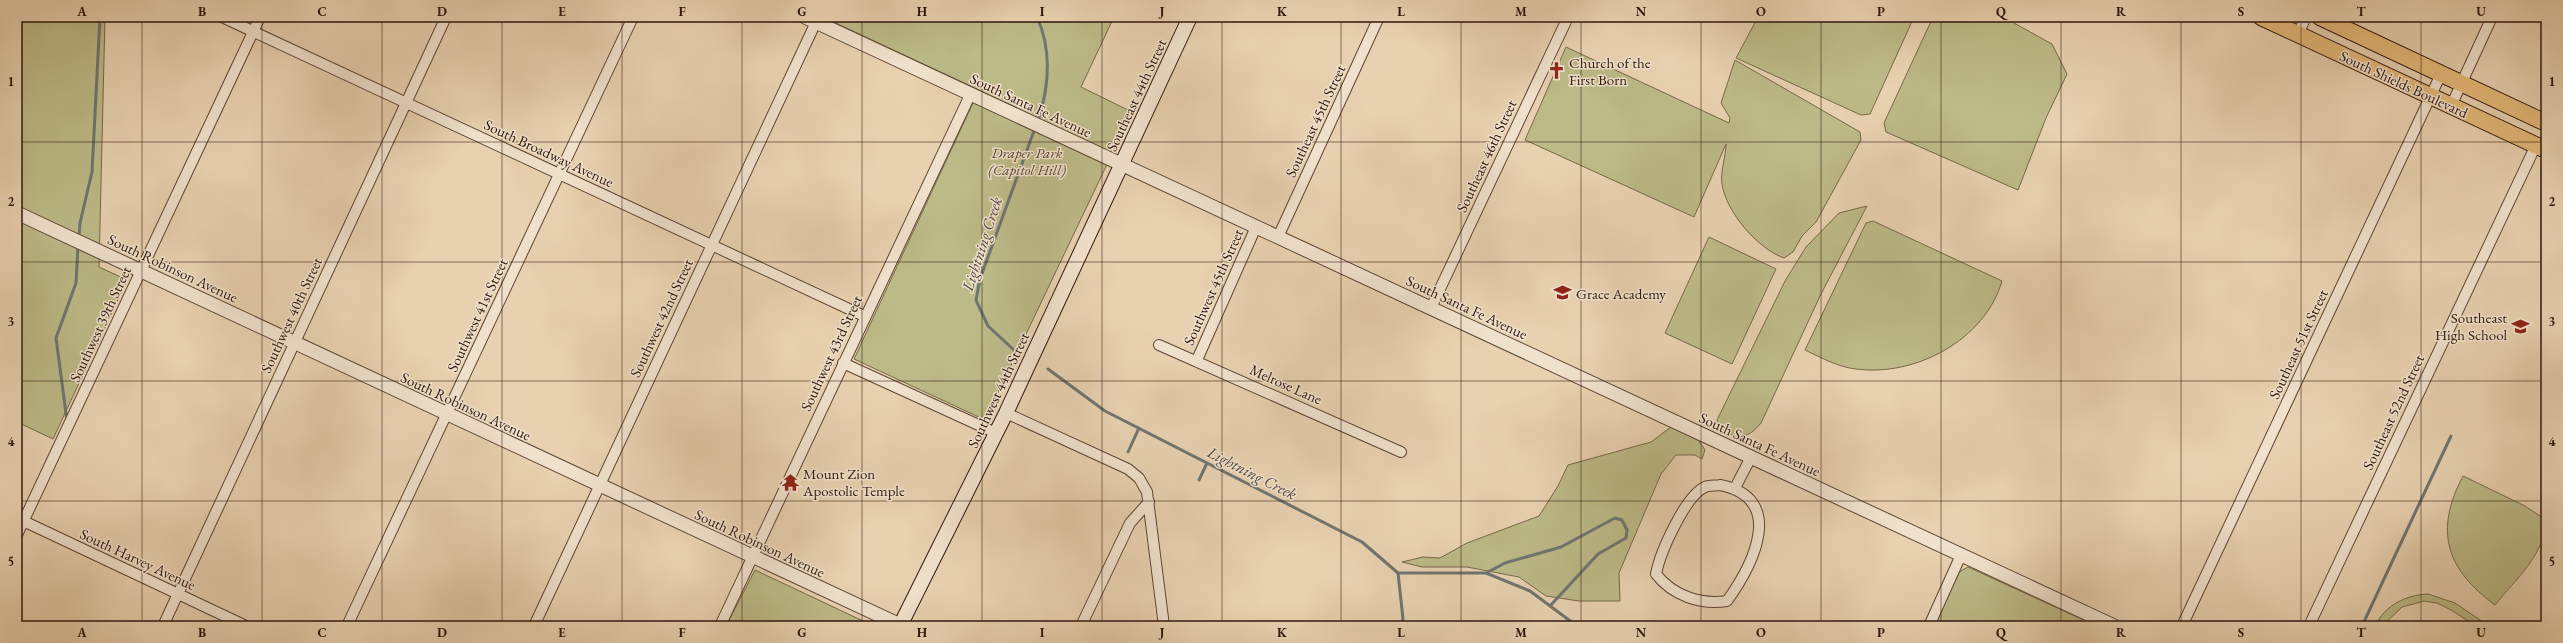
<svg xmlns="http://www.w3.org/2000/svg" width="2563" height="643" font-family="'EB Garamond',serif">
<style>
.green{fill:#bcba87;stroke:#76684a}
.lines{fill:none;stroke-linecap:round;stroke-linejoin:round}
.stream{stroke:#6f7572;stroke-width:3}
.minor-casing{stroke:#5d4536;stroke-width:12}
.tertiary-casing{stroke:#5d4536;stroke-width:15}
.secondary-casing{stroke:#2f160e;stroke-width:16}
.primary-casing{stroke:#2f160e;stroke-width:18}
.minor{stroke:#f0e1cc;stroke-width:10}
.tertiary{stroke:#f0e1cc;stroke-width:13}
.secondary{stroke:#f0e1cc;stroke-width:14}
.primary{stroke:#e4b878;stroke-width:16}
.grid{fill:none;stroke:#2f160e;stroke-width:1;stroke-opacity:0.55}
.labels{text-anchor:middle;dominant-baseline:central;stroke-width:3;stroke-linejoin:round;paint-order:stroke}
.poi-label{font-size:15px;fill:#2f160e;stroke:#f0e1cc;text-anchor:start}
.street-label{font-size:15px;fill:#2f160e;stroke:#f0e1cc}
.park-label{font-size:15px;font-style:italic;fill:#594732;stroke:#f0e1cc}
.water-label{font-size:16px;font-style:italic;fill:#4f4640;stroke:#f0e1cc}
.neatline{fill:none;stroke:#2f160e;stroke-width:1.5}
.grid-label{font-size:13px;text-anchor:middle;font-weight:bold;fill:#2f160e}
</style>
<rect width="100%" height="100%" fill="#e8d1b0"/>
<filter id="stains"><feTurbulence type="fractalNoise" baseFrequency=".005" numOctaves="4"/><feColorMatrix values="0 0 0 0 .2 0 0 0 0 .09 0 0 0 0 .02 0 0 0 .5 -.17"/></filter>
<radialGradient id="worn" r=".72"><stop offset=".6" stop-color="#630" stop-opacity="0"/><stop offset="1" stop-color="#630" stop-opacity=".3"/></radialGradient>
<g class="green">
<polygon points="17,17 105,17 99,267 127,280 53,439 17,422"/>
<polygon points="823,17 1114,17 1081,87 1132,112 985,420 854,359 979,90"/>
<polygon points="1758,17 1914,17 1870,114 1861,115 1736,58"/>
<polygon points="1933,17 2003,17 2052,44 2067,74 2046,118 2018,190 1886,132 1884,123"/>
<path d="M1566,47l163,76 1,-5 -9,-15 14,-43 125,72 1,8 -45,82 -14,14 -9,16 -9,6c-26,-9 -58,-46 -62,-74 -2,-12 4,-28 4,-40l-32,73 -169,-77z"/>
<path d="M1867,206l-46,88 -60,129c-13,16 -22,16 -41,7l-3,-10 68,-139 21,-34 33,-34z"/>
<path d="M1873,221l129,60c-17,59 -87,96 -146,88 -18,-2 -34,-11 -51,-19l61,-127z"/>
<polygon points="1709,237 1776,269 1732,364 1665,333"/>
<polygon points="1671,427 1697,438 1705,450 1702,459 1695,455 1676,455 1661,474 1619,573 1620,601 1579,601 1546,596 1519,577 1467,567 1422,567 1402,562 1423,557 1440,558 1467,543 1539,516 1558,486 1568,465 1651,442"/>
<path d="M2463,476l62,30 21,14c0,33 -31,60 -51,85 -49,-36 -61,-74 -32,-129z"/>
<polygon points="1968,567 2092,624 2091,626 1934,626 1959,572"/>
<polygon points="755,570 863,621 871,626 726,626"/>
<path d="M2428,594l27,9 34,23h-13l-25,-16 -14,-7 -13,-2 -22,6 -20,19h-7c10,-21 31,-31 53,-32z"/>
</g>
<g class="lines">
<g class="stream">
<path d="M1037,17c15,33 12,70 1,104"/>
<polyline points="79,238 80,223 92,172 100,17"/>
<polyline points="1015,351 988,326 976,300 980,279 1035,128"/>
<polyline points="1048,369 1105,411 1362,542 1398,573 1403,619 1401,626"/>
<polyline points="67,421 56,338 76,283 78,246"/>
<polyline points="1128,452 1139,428"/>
<polyline points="1199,480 1207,463"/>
<polyline points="1398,573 1486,573 1530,591 1577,626"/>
<polyline points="1486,573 1505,563 1561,547 1615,518 1622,520 1627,530 1626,538 1598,554 1550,606"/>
<polyline points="2362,626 2451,436"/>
</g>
<defs>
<g id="minor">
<polyline points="222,17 864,316"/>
<polyline points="2298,34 2306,17"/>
<polyline points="2451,106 2492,17"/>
<polyline points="1278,237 1379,17"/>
<polyline points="1431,308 1568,17"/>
<polyline points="1159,345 1401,452"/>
<polyline points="1197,360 1256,227"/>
<polyline points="843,363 996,433"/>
<polyline points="1006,413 1128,469 1139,478 1147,492 1164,626"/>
<path d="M1720,485c67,13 33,80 7,116 -26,4 -54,-5 -71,-27 4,-21 29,-78 49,-87 4,-2 11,-1 15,-2z"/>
<polyline points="1735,488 1751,457"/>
<polyline points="17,518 246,626"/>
<polyline points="17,535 260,17"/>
<polyline points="163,626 446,17"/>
<polyline points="347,626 633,17"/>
<polyline points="534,626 816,22"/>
<polyline points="720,626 971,93"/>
<polyline points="1081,626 1130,523 1149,502"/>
<polyline points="1929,626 1961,555"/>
<polyline points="2182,626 2441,74"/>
<polyline points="2309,626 2536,145"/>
</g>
<g id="tertiary">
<polyline points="805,17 2114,626"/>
<polyline points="17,213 900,625"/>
</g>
<polyline id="secondary" points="900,626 1006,413 1190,17"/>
<g id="primary">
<polyline points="2261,17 2546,150"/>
<polyline points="2320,17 2546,123"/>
</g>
</defs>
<use href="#minor" class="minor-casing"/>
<use href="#tertiary" class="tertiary-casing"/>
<use href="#secondary" class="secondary-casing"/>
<use href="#primary" class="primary-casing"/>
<use href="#minor" class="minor"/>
<use href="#tertiary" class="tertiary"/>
<use href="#secondary" class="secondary"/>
<use href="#primary" class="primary"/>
</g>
<path class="grid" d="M142,17v609M262,17v609M382,17v609M502,17v609M622,17v609M742,17v609M862,17v609M982,17v609M1102,17v609M1222,17v609M1341,17v609M1461,17v609M1581,17v609M1701,17v609M1821,17v609M1941,17v609M2061,17v609M2181,17v609M2301,17v609M2421,17v609M17,142h2529M17,262h2529M17,381h2529M17,501h2529"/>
<defs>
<symbol id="church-bare" viewBox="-9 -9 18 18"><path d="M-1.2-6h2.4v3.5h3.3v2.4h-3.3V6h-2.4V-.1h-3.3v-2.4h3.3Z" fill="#8f2418" stroke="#f0e1cc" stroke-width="2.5" paint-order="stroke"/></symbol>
<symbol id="school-bare" viewBox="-9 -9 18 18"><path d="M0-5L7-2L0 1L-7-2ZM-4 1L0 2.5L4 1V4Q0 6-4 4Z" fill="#8f2418" stroke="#f0e1cc" stroke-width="2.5" paint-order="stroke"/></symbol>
<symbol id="temple-bare" viewBox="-9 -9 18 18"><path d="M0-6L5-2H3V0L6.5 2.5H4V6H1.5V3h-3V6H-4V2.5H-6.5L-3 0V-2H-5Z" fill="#8f2418" stroke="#f0e1cc" stroke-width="2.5" paint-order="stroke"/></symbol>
</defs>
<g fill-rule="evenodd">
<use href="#church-bare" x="1544" y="58" width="25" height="25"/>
<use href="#school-bare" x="1550" y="280" width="25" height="25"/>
<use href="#school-bare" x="2508" y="314" width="25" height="25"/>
<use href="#temple-bare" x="778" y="470" width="25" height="25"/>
</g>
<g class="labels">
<g class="poi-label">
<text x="1569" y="62">Church of the<tspan x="1569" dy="17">First Born</tspan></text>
<text x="1576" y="293">Grace Academy</text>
<text x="2507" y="317" text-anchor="end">Southeast<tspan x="2507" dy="17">High School</tspan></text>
<text x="803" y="473">Mount Zion<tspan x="803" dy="17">Apostolic Temple</tspan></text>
</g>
<g class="street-label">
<text transform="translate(2404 84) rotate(25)">South Shields Boulevard</text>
<text transform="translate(1136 95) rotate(-65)">Southeast 44th Street</text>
<text transform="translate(1031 105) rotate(25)">South Santa Fe Avenue</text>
<text transform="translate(1315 121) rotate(-65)">Southeast 45th Street</text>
<text transform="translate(549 153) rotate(25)">South Broadway Avenue</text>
<text transform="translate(1486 156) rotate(-65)">Southeast 46th Street</text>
<text transform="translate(173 268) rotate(25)">South Robinson Avenue</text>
<text transform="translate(1213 287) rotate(-66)">Southwest 45th Street</text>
<text transform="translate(1467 307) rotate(25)">South Santa Fe Avenue</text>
<text transform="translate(291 315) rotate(-65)">Southwest 40th Street</text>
<text transform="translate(477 315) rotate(-65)">Southwest 41st Street</text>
<text transform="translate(661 318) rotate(-65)">Southwest 42nd Street</text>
<text transform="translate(100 324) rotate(-65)">Southwest 39th Street</text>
<text transform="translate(2298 344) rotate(-65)">Southeast 51st Street</text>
<text transform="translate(831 353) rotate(-65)">Southwest 43rd Street</text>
<text transform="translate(1286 384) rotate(24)">Melrose Lane</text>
<text transform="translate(998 390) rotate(-65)">Southwest 44th Street</text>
<text transform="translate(466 406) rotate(25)">South Robinson Avenue</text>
<text transform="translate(2393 412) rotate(-65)">Southeast 52nd Street</text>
<text transform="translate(1760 444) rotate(25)">South Santa Fe Avenue</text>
<text transform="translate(760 543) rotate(25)">South Robinson Avenue</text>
<text transform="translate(138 559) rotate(25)">South Harvey Avenue</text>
</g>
<g class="park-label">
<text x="1027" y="152">Draper Park<tspan x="1027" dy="17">(Capitol Hill)</tspan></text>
</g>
<g class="water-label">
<text transform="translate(982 244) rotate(-72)">Lightning Creek</text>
<text transform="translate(1252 473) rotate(27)">Lightning Creek</text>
</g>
</g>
<rect width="2563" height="643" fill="none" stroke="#e8d1b0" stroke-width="44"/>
<rect x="22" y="22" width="2519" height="599" class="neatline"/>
<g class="grid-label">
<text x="82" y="16">A</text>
<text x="202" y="16">B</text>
<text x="322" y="16">C</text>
<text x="442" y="16">D</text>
<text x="562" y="16">E</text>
<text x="682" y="16">F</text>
<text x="802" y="16">G</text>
<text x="922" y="16">H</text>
<text x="1042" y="16">I</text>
<text x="1162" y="16">J</text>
<text x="1282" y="16">K</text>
<text x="1401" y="16">L</text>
<text x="1521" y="16">M</text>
<text x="1641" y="16">N</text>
<text x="1761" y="16">O</text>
<text x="1881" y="16">P</text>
<text x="2001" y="16">Q</text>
<text x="2121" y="16">R</text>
<text x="2241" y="16">S</text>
<text x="2361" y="16">T</text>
<text x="2481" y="16">U</text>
<text x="11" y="86">1</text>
<text x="2552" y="86">1</text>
<text x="11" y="206">2</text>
<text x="2552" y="206">2</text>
<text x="11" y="326">3</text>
<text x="2552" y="326">3</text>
<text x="11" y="446">4</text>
<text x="2552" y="446">4</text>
<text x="11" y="566">5</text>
<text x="2552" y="566">5</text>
<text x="82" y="637">A</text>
<text x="202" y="637">B</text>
<text x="322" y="637">C</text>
<text x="442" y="637">D</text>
<text x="562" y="637">E</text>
<text x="682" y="637">F</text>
<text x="802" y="637">G</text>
<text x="922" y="637">H</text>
<text x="1042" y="637">I</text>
<text x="1162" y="637">J</text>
<text x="1282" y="637">K</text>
<text x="1401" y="637">L</text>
<text x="1521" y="637">M</text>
<text x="1641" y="637">N</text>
<text x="1761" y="637">O</text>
<text x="1881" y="637">P</text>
<text x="2001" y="637">Q</text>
<text x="2121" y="637">R</text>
<text x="2241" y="637">S</text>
<text x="2361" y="637">T</text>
<text x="2481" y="637">U</text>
</g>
<rect width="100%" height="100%" filter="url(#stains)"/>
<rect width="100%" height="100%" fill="url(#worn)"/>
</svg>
